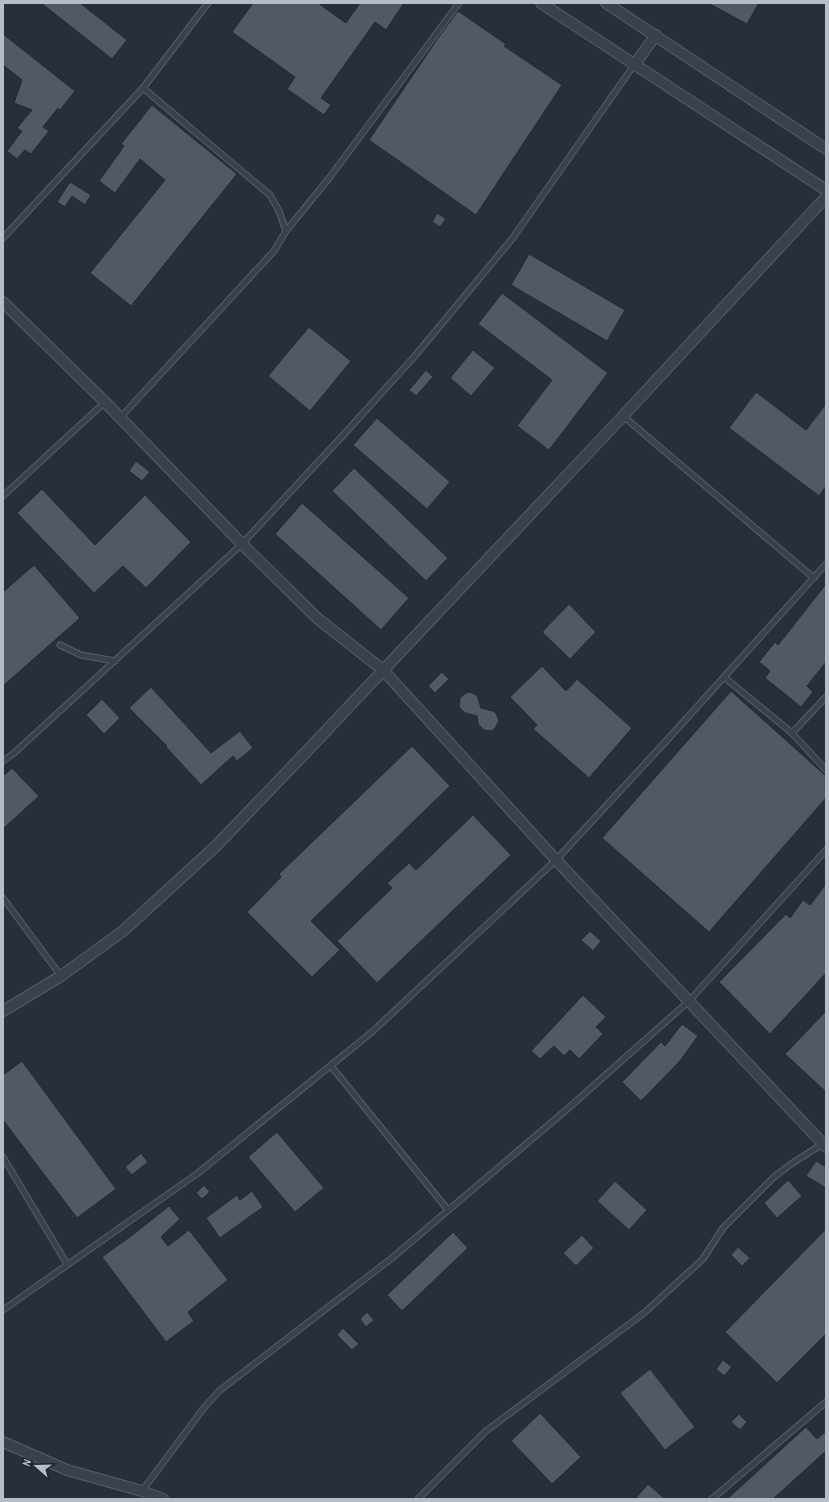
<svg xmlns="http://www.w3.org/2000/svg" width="829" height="1502" font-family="'Archivo Narrow',sans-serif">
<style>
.building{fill:#505965;stroke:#212832}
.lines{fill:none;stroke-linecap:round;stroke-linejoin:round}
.lane-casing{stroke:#585f69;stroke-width:7}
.street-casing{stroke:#585f69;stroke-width:12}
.lane{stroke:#3a414b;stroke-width:5}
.street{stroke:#3a414b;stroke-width:10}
</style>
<rect width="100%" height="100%" fill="#27303a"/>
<g class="building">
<polygon points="41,3 80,3 127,40 112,59"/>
<polygon points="253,3 318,3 346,23 360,3 404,3 386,30 375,22 321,98 331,105 324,115 287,89 295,77 232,32"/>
<polygon points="708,3 759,3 747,24"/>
<polygon points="458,11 506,44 504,46 562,85 476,215 369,140 438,38"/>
<polygon points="3,34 75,91 60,110 58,108 43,127 49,131 31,154 25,150 17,159 7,151 22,131 17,128 32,110 14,103 22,80 3,65"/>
<polygon points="152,105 237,174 131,306 90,273 165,180 140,159 115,193 99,181 124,146 121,144"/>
<polygon points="70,182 91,195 85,205 72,196 65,207 57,202"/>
<polygon points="437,213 446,219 440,227 432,222"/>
<polygon points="529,254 625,310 607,341 511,285"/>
<polygon points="502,293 608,373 549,450 517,426 552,380 478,324"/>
<polygon points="309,327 351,361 310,411 268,376"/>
<polygon points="473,350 495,368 471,396 450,378"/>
<polygon points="426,370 433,377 416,396 409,390"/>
<polygon points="756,392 806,430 826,404 826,486 819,496 729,428"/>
<polygon points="377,418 450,482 427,509 353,445"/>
<polygon points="136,461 150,472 142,481 129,471"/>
<polygon points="354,468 448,558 426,581 332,491"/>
<polygon points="42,489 95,545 145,495 191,542 146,588 123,566 94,593 17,513"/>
<polygon points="302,503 409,598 381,630 275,534"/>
<polygon points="34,565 80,618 3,686 3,592"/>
<polygon points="826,584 826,662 807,686 813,692 801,707 765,678 770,671 759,662 775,642 778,645"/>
<polygon points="569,604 596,632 570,659 542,632"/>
<polygon points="542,666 566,691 577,679 632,728 589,778 533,729 537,725 510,697"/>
<polygon points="442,672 449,679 435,693 428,686"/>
<polygon points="151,687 211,753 240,731 253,748 237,761 233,756 201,785 166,747 167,746 129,708"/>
<polygon points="731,691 826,776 826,798 709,932 602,838"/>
<polygon points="470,692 477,695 481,708 493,711 496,713 499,721 495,728 492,731 484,730 478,724 477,716 465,713 459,707 460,698 466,693"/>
<polygon points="102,699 120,718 104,734 86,715"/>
<polygon points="412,746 450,786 311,921 340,950 312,977 247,912 281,877 279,874"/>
<polygon points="12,768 39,796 3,829 3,776"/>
<polygon points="473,815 511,855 377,983 337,941 392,888 387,883 409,863 416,870"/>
<polygon points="826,884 826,973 770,1034 719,982 786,914 790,918 803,900 810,905"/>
<polygon points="590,931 601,941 593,951 581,940"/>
<polygon points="583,995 606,1017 596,1027 603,1034 579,1059 570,1050 564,1056 554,1046 540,1059 531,1051"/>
<polygon points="826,1011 826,1092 785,1054"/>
<polygon points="682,1024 698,1036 680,1061 641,1101 622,1082 661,1042 665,1046"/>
<polygon points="22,1061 116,1189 77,1218 3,1120 3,1075"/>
<polygon points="277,1132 324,1188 295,1212 248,1157"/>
<polygon points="141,1153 148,1162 132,1175 125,1167"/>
<polygon points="816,1161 826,1167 826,1188 806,1176"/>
<polygon points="788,1180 802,1196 777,1218 764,1203"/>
<polygon points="615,1181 647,1210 629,1230 597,1201"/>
<polygon points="204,1185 210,1192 202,1199 196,1193"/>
<polygon points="252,1191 263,1207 220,1238 206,1218 237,1195 240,1200"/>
<polygon points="169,1206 180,1219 161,1237 168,1246 189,1230 228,1280 188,1312 194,1321 166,1342 102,1257 131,1236"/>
<polygon points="826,1229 826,1334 777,1383 725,1332"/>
<polygon points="453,1232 468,1248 402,1311 387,1295"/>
<polygon points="582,1235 594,1248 576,1266 563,1253"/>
<polygon points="738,1247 750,1258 742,1266 731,1255"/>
<polygon points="367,1312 374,1320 366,1327 360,1319"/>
<polygon points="343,1328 359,1344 352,1350 337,1335"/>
<polygon points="723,1360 732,1367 724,1376 716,1369"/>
<polygon points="650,1369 695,1427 665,1450 620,1393"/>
<polygon points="540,1413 581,1457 552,1484 511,1441"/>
<polygon points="739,1414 747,1422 740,1430 731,1422"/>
<polygon points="806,1427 817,1439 826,1431 826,1451 773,1499 727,1499"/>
<polygon points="648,1484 665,1499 635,1499"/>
</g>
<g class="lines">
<defs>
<g id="lane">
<polyline points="143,88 270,195 279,211 286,231"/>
<polyline points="3,238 143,88 208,3"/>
<polyline points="623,416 814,578"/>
<polyline points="120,418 274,251 286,231 330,177 459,3"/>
<polyline points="3,496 105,402"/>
<polyline points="60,645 81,655 115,661"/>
<polyline points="724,677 792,733 826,770"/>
<polyline points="792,733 826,697"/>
<polyline points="3,761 13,754 242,544 347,431 414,357 512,239 634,65"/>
<polyline points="3,898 61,976"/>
<polyline points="331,1066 448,1210"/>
<polyline points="3,1157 67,1264"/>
<polyline points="3,1310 198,1173 372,1032 556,860 668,739 826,564"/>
<polyline points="142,1491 203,1409 219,1391 392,1258 565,1111 689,1001 826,850"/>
<polyline points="418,1499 486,1431 644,1313 703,1259 723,1228 774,1177 791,1164 824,1143"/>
<polyline points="712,1499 826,1402"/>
</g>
<g id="street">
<polyline points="541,3 826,190"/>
<polyline points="606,3 826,149"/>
<polyline points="634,65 656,35"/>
<polyline points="3,302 105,402 242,544 317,618 383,670 556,860 826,1147"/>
<polyline points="3,1011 61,976 123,931 216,846 308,750 623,416 826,197"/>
<polyline points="3,1442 67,1470 142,1491 163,1499"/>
</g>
</defs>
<use href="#lane" class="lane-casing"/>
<use href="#street" class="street-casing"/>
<use href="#lane" class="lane"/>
<use href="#street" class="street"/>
</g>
<rect width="829" height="1502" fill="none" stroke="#b6bdc6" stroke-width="8"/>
<g transform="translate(36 1466) rotate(290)" stroke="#1f2630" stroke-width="3" paint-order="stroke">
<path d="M0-3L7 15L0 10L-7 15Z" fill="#b6bdc6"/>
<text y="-6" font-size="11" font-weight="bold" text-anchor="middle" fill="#b6bdc6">N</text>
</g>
</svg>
